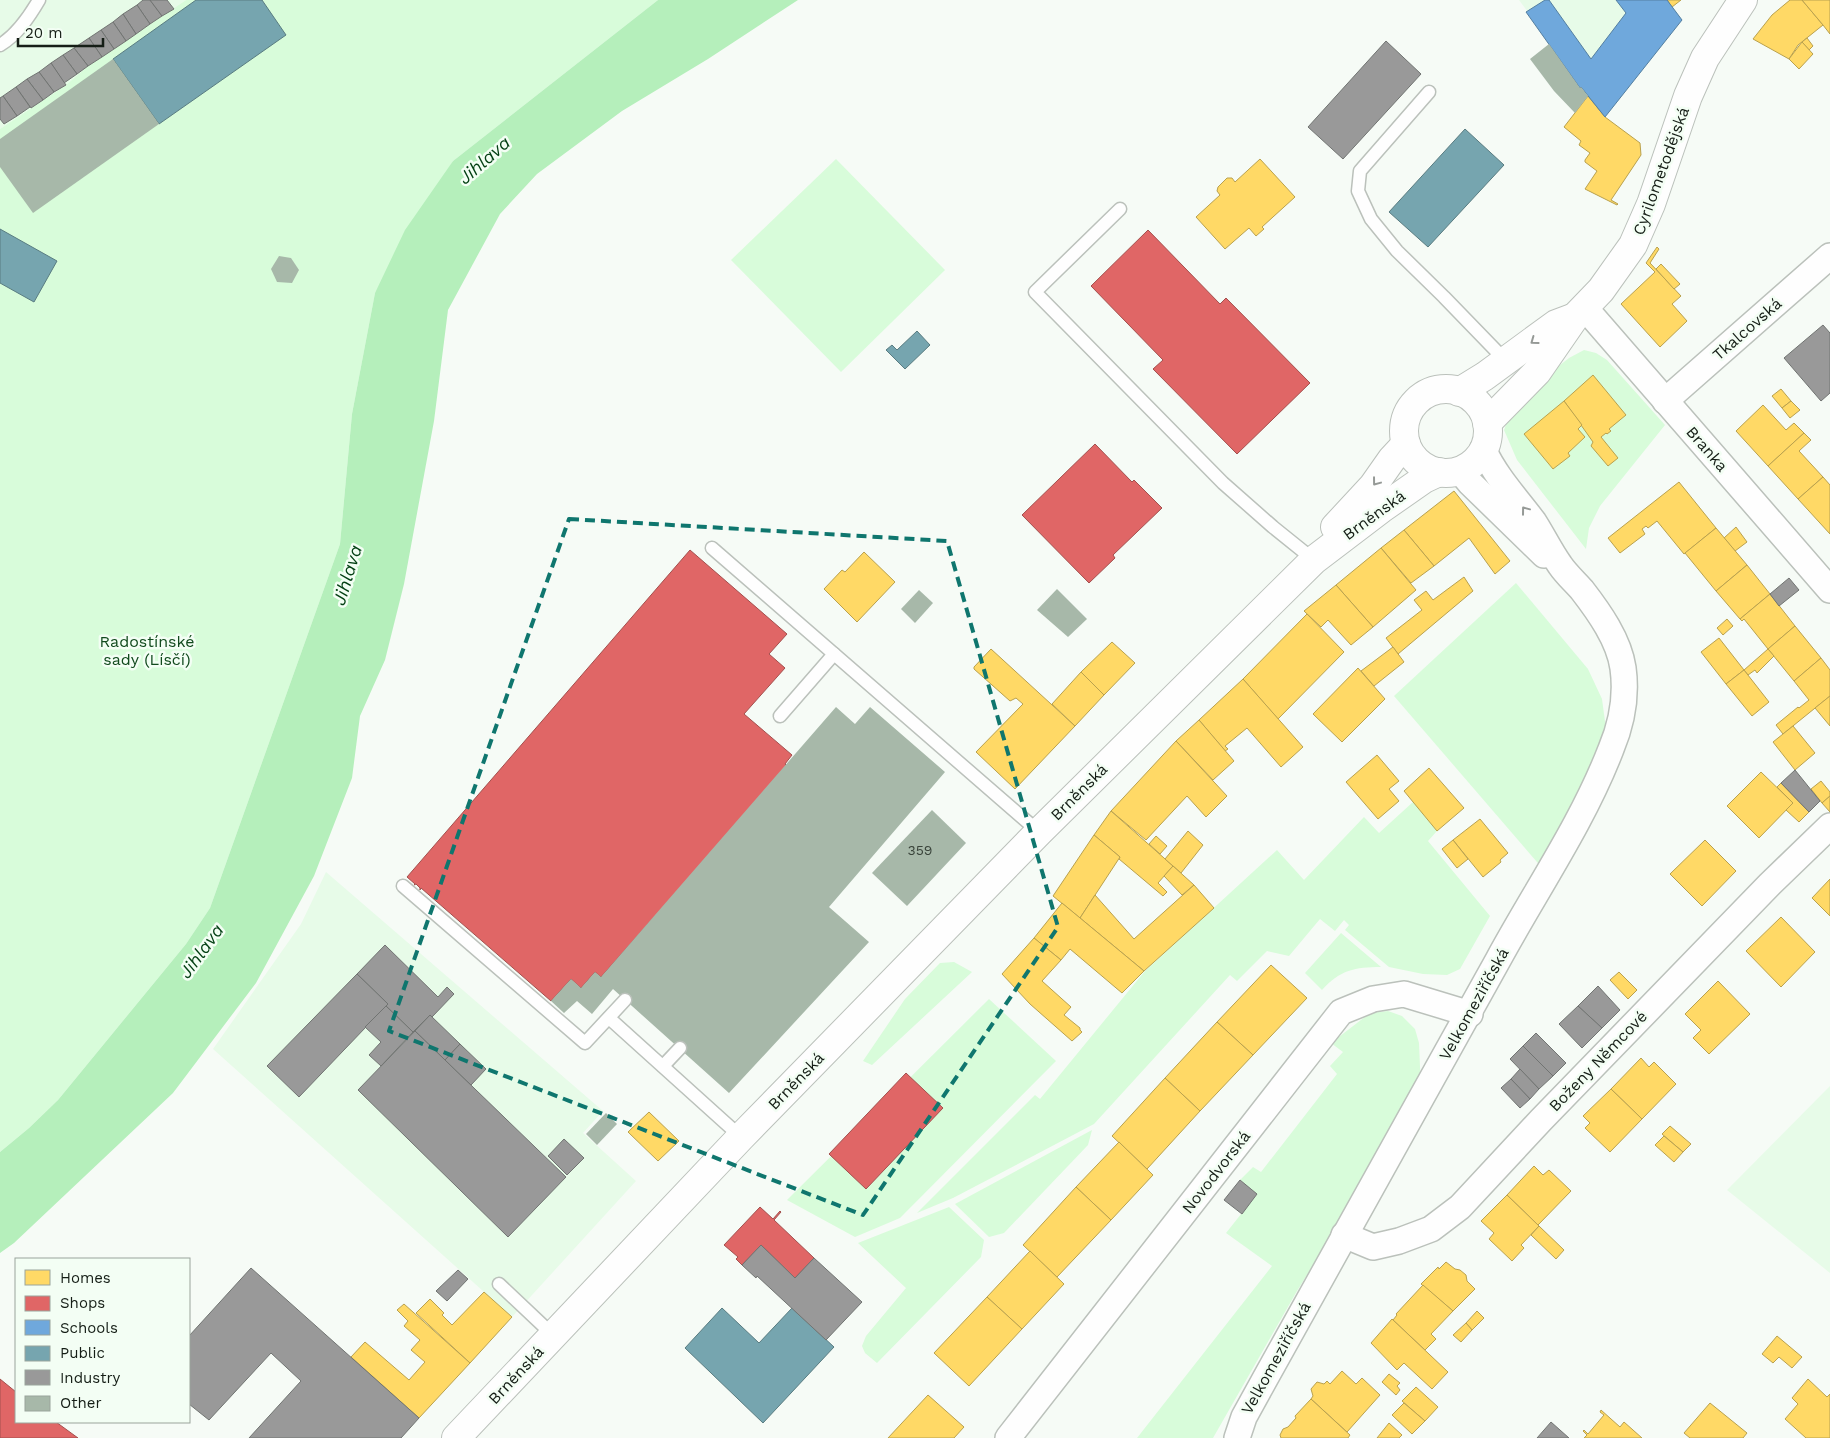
<svg xmlns="http://www.w3.org/2000/svg" width="1830" height="1438" font-family="'Work Sans',sans-serif">
<style>
.built{fill:#e7fbe8}
.green{fill:#d8fcda}
.water{fill:#b5efbb}
.homes{fill:#ffd966;stroke:#b9a14e}
.shops{fill:#e06666;stroke:#a3504e}
.schools{fill:#6fa8dc;stroke:#547fa1}
.public{fill:#76a5af;stroke:#597c81}
.industry{fill:#999;stroke:#717472}
.building{fill:#a7b8a9}
.lines{fill:none;stroke-linecap:round;stroke-linejoin:round}
.lane-casing{stroke:#bbc1bb;stroke-width:15}
.street-casing{stroke:#bbc1bb;stroke-width:28}
.secondary-casing{stroke:#bbc1bb;stroke-width:30}
.lane{stroke:#fefefe;stroke-width:12}
.street{stroke:#fefefe;stroke-width:25}
.secondary{stroke:#fefefe;stroke-width:28}
.oneway{stroke:#959996}
.marked{fill:none;stroke:#0f766e;stroke-width:4;stroke-dasharray:10 6;stroke-linejoin:round}
.labels{text-anchor:middle;dominant-baseline:central;stroke-width:5;stroke-linejoin:round;paint-order:stroke}
.number-label{font-size:14px;fill:#3a443b}
.street-label{font-size:16px;fill:#151e16;stroke:#f3fef4}
.park-label{font-size:16px;fill:#114a1d;stroke:#f3fef4}
.water-label{font-size:18px;font-style:italic;fill:#054115;stroke:#f3fef4}
</style>
<rect width="100%" height="100%" fill="#f6fbf6"/>
<g class="built">
<polygon points="0,0 186,0 88,66 66,85 0,129"/>
<polygon points="1519,0 1668,0 1682,20 1605,117"/>
<polygon points="326,872 603,1111 583,1133 636,1181 512,1317 213,1049 301,924"/>
<polygon points="1830,1086 1830,1273 1727,1190"/>
</g>
<g class="green">
<polygon points="186,0 658,0 453,161 375,293 352,414 340,544 210,908 186,944 58,1100 29,1128 0,1152 0,129 66,85 88,66"/>
<polygon points="836,159 945,270 841,372 731,260"/>
<polygon points="1584,350 1596,353 1607,360 1665,425 1600,506 1589,528 1586,549 1517,460 1504,430 1510,413 1528,390 1569,358"/>
<polygon points="1516,583 1588,669 1602,699 1607,736 1543,869 1394,696"/>
<polygon points="1413,802 1437,831 1428,841 1490,916 1460,969 1447,975 1423,974 1389,967 1345,930 1349,925 1344,920 1335,931 1320,919 1289,956 1267,951 1237,981 1230,975 1094,1124 953,1198 917,1213 1035,1095 1040,1099 1145,971 1277,850 1304,880 1364,817 1379,833"/>
<path d="M1341,933l40,34c-26,0 -41,3 -59,23l-17,-17z"/>
<polygon points="954,962 972,972 872,1065 863,1061 905,999 940,963"/>
<polygon points="989,999 1056,1061 900,1218 855,1237 787,1200"/>
<polygon points="1388,1011 1402,1016 1415,1029 1419,1043 1421,1090 1297,1291 1213,1438 1137,1438 1272,1266 1226,1233 1257,1194 1240,1180 1253,1167 1261,1172 1337,1074 1330,1066 1343,1052 1331,1043 1370,1013"/>
<polygon points="1092,1130 1088,1145 1004,1233 989,1237 955,1204"/>
<polygon points="949,1207 984,1240 981,1257 877,1363 865,1353 862,1346 866,1336 906,1288 858,1243"/>
</g>
<polygon class="water" points="658,0 798,0 708,59 622,111 537,174 500,214 448,310 434,421 404,584 385,660 360,716 352,778 314,876 256,983 173,1093 14,1243 0,1253 0,1152 29,1128 58,1100 186,944 210,908 340,544 352,414 375,293 405,230 453,161"/>
<g class="homes">
<polygon points="1667,0 1681,0 1672,7"/>
<polygon points="1790,0 1802,0 1823,25 1798,45 1789,59 1753,39 1772,15"/>
<polygon points="1802,0 1830,0 1830,34 1823,25"/>
<polygon points="1807,38 1813,46 1809,50 1802,42"/>
<polygon points="1802,42 1813,54 1799,69 1789,59"/>
<polygon points="1588,96 1605,117 1640,143 1641,155 1611,200 1618,204 1617,205 1585,189 1597,171 1585,162 1585,160 1590,153 1579,145 1581,141 1564,127"/>
<polygon points="1260,159 1295,197 1262,227 1264,229 1256,236 1249,228 1225,249 1196,217 1220,195 1217,191 1218,187 1227,178 1232,178 1235,182"/>
<polygon points="1657,247 1659,249 1650,263 1681,296 1672,304 1687,321 1660,347 1621,304 1655,272 1646,263"/>
<polygon points="1661,264 1680,284 1674,289 1656,269"/>
<polygon points="1593,375 1626,415 1609,429 1611,431 1607,434 1606,433 1601,437 1618,458 1608,466 1591,446 1593,442 1564,401"/>
<polygon points="1781,389 1791,401 1782,408 1772,396"/>
<polygon points="1564,401 1582,425 1578,429 1585,437 1568,453 1570,456 1553,469 1524,434"/>
<polygon points="1791,401 1800,410 1790,418 1782,408"/>
<polygon points="1763,405 1786,430 1794,423 1804,433 1768,466 1736,431"/>
<polygon points="1804,433 1811,440 1799,451 1823,477 1798,499 1768,466"/>
<polygon points="1823,477 1830,485 1830,534 1798,499"/>
<polygon points="1679,482 1716,528 1684,554 1657,521 1648,528 1646,526 1642,529 1645,534 1620,553 1608,538"/>
<polygon points="1454,491 1510,561 1495,574 1469,538 1434,566 1404,530"/>
<polygon points="1736,527 1747,542 1735,551 1724,538"/>
<polygon points="1716,528 1747,565 1716,591 1685,553"/>
<polygon points="1404,530 1434,566 1411,583 1381,548"/>
<polygon points="1381,548 1416,590 1373,627 1336,585"/>
<polygon points="864,552 895,582 857,622 824,589 842,570 845,572"/>
<polygon points="1747,565 1770,594 1740,619 1716,591"/>
<polygon points="1464,577 1473,591 1398,654 1386,638 1422,610 1414,600 1426,591 1433,600"/>
<polygon points="1336,585 1373,627 1351,645 1328,620 1321,627 1304,611"/>
<polygon points="1770,594 1795,626 1768,649 1744,619 1742,621 1740,619"/>
<polygon points="1307,614 1344,652 1278,719 1243,679"/>
<polygon points="1727,619 1733,626 1723,635 1717,628"/>
<polygon points="1795,626 1821,658 1794,681 1768,649"/>
<polygon points="1719,638 1744,670 1726,684 1701,652"/>
<polygon points="1112,642 1135,663 1104,695 1081,672"/>
<polygon points="1393,647 1404,662 1374,686 1361,671"/>
<polygon points="991,649 1075,726 1015,789 976,752 1023,704 1016,698 1010,701 974,669 974,667"/>
<polygon points="1768,649 1774,656 1757,673 1755,670 1748,675 1744,670"/>
<polygon points="1821,658 1830,670 1830,696 1783,734 1776,725 1798,707 1799,708 1809,700 1794,681"/>
<polygon points="1358,668 1385,699 1342,742 1313,714"/>
<polygon points="1744,670 1769,702 1752,716 1726,684"/>
<polygon points="1081,672 1104,695 1075,726 1052,704"/>
<polygon points="1243,679 1303,747 1281,767 1247,728 1225,746 1228,749 1225,751 1199,720"/>
<polygon points="1830,696 1830,726 1815,708"/>
<polygon points="1199,720 1234,761 1213,780 1176,741"/>
<polygon points="1793,726 1815,753 1795,770 1773,742"/>
<polygon points="1176,741 1227,796 1206,817 1187,796 1146,840 1111,811"/>
<polygon points="1377,755 1399,781 1389,789 1399,801 1378,819 1346,782"/>
<polygon points="1429,768 1464,808 1437,831 1404,791"/>
<polygon points="1761,772 1793,803 1759,838 1727,806"/>
<polygon points="1821,781 1830,792 1830,796 1822,803 1811,789"/>
<polygon points="1781,783 1809,812 1799,822 1786,810 1793,803 1777,787"/>
<polygon points="1830,796 1830,812 1822,803"/>
<polygon points="1111,811 1173,866 1158,883 1167,892 1163,896 1119,859 1120,857 1094,835"/>
<polygon points="1480,819 1508,853 1500,860 1501,862 1483,877 1453,840"/>
<polygon points="1188,831 1203,845 1181,873 1165,859"/>
<polygon points="1094,835 1120,857 1080,918 1053,896"/>
<polygon points="1156,836 1167,846 1160,854 1149,844"/>
<polygon points="1453,840 1468,859 1457,868 1442,849"/>
<polygon points="1705,840 1736,871 1702,906 1670,874"/>
<polygon points="1173,866 1194,885 1182,895 1164,876"/>
<polygon points="1830,879 1830,916 1812,898"/>
<polygon points="1194,885 1214,908 1144,971 1080,918 1095,895 1134,939"/>
<polygon points="1062,903 1144,971 1122,993 1070,949 1061,960 1034,938"/>
<polygon points="1781,917 1815,952 1781,987 1746,951"/>
<polygon points="1034,938 1061,960 1042,981 1071,1007 1064,1015 1080,1028 1080,1030 1082,1032 1072,1041 1030,1004 1002,974"/>
<polygon points="1271,965 1307,998 1253,1055 1217,1022"/>
<polygon points="1619,972 1637,990 1628,999 1610,980"/>
<polygon points="1718,981 1750,1014 1709,1054 1693,1038 1701,1030 1685,1014"/>
<polygon points="1217,1022 1253,1055 1200,1111 1165,1078"/>
<polygon points="1641,1058 1649,1067 1654,1062 1676,1084 1642,1119 1611,1089"/>
<polygon points="1165,1078 1200,1111 1147,1169 1112,1136"/>
<polygon points="1611,1089 1642,1119 1610,1152 1585,1128 1590,1123 1583,1116"/>
<polygon points="649,1112 679,1141 658,1161 628,1132"/>
<polygon points="1670,1126 1691,1144 1683,1152 1662,1134"/>
<polygon points="1664,1136 1683,1152 1674,1162 1655,1145"/>
<polygon points="1119,1142 1153,1175 1111,1220 1076,1187"/>
<polygon points="1534,1166 1543,1175 1549,1170 1571,1191 1538,1225 1507,1195"/>
<polygon points="1076,1187 1111,1220 1057,1277 1023,1245"/>
<polygon points="1507,1195 1539,1226 1521,1245 1524,1248 1512,1261 1489,1239 1494,1233 1481,1221"/>
<polygon points="1539,1226 1564,1250 1556,1259 1531,1235"/>
<polygon points="1030,1251 1064,1284 1022,1329 987,1297"/>
<polygon points="1446,1262 1455,1269 1460,1270 1466,1275 1467,1281 1475,1289 1453,1311 1421,1284 1438,1267 1439,1269"/>
<polygon points="1423,1285 1453,1311 1431,1334 1436,1339 1425,1350 1393,1320 1397,1315 1396,1314"/>
<polygon points="484,1292 512,1317 470,1363 416,1313 430,1299 444,1313 442,1315 452,1325"/>
<polygon points="987,1297 1022,1329 969,1386 934,1353"/>
<polygon points="404,1304 470,1363 419,1418 351,1357 365,1342 409,1380 425,1362 411,1350 420,1340 404,1326 408,1321 397,1310"/>
<polygon points="1477,1311 1484,1318 1472,1330 1466,1323"/>
<polygon points="1392,1319 1448,1372 1432,1389 1404,1363 1397,1370 1371,1343"/>
<polygon points="1466,1323 1472,1330 1461,1342 1453,1335"/>
<polygon points="1777,1336 1802,1357 1792,1368 1779,1357 1773,1363 1762,1354"/>
<polygon points="1342,1371 1356,1384 1362,1378 1380,1395 1347,1432 1311,1399 1313,1396 1311,1389 1317,1382 1324,1384 1327,1381 1330,1384"/>
<polygon points="1389,1374 1400,1383 1397,1386 1400,1390 1396,1395 1382,1382"/>
<polygon points="1808,1379 1827,1397 1830,1394 1830,1438 1806,1438 1785,1419 1798,1404 1792,1398"/>
<polygon points="1416,1387 1438,1407 1425,1421 1402,1401"/>
<polygon points="928,1395 964,1427 954,1438 888,1438"/>
<polygon points="1311,1399 1350,1435 1348,1438 1281,1438 1280,1435 1283,1429 1288,1427 1296,1418 1295,1416"/>
<polygon points="1404,1403 1425,1421 1412,1434 1392,1415"/>
<polygon points="1710,1403 1747,1433 1743,1438 1690,1438 1684,1433"/>
<polygon points="1601,1410 1620,1427 1624,1422 1642,1438 1584,1438 1587,1435 1583,1431 1584,1430 1588,1434 1604,1415 1600,1412"/>
<polygon points="1389,1423 1402,1435 1399,1438 1377,1438"/>
</g>
<g class="shops">
<polygon points="1148,230 1220,304 1226,298 1310,383 1237,454 1153,369 1163,360 1091,286"/>
<polygon points="1095,444 1132,482 1134,480 1162,508 1113,555 1115,558 1089,583 1022,515"/>
<polygon points="690,550 787,634 769,654 785,668 744,714 792,755 785,764 799,777 669,928 655,916 601,977 595,972 581,988 571,979 551,1001 421,888 420,890 420,888 416,884 414,885 415,884 407,877"/>
<polygon points="906,1073 943,1108 866,1189 829,1154"/>
<polygon points="760,1207 773,1219 780,1211 781,1212 774,1220 814,1258 795,1278 761,1245 742,1265 736,1259 738,1257 724,1245"/>
<polygon points="0,1379 16,1392 16,1422 56,1422 78,1438 0,1438"/>
</g>
<polygon class="schools" points="1545,0 1549,0 1591,59 1626,13 1616,0 1667,0 1682,20 1605,117 1581,87 1580,88 1526,12"/>
<g class="public">
<polygon points="196,0 262,0 286,35 159,124 113,59"/>
<polygon points="1465,129 1504,165 1428,247 1389,212"/>
<polygon points="0,229 57,261 34,302 0,283"/>
<polygon points="917,331 930,345 905,369 886,350 892,345 897,350"/>
<polygon points="722,1308 759,1343 792,1308 834,1347 763,1423 685,1348"/>
</g>
<g class="industry">
<polygon points="143,0 150,0 162,16 150,24 137,5"/>
<polygon points="150,0 167,0 174,9 162,16"/>
<polygon points="137,5 150,24 136,34 123,14"/>
<polygon points="123,14 136,34 126,41 113,22"/>
<polygon points="113,22 126,41 114,49 101,30"/>
<polygon points="101,30 114,49 102,57 89,38"/>
<polygon points="89,38 102,57 88,66 74,48"/>
<polygon points="1386,41 1421,74 1343,159 1308,127"/>
<polygon points="74,48 88,66 77,74 63,55"/>
<polygon points="63,55 77,74 64,83 51,63"/>
<polygon points="51,63 66,85 54,92 39,72"/>
<polygon points="39,72 54,92 43,100 27,79"/>
<polygon points="27,79 43,100 31,108 16,87"/>
<polygon points="16,87 30,107 17,116 3,96"/>
<polygon points="3,96 17,116 4,124 0,119 0,98"/>
<polygon points="1823,325 1830,333 1830,393 1821,401 1784,358"/>
<polygon points="1789,578 1799,590 1779,606 1770,594"/>
<polygon points="1795,770 1820,801 1809,812 1781,783"/>
<polygon points="385,945 438,997 447,987 454,994 432,1017 430,1015 413,1032 386,1006 388,1004 357,974"/>
<polygon points="357,974 388,1004 299,1097 267,1066"/>
<polygon points="1598,986 1620,1010 1602,1028 1578,1006"/>
<polygon points="386,1006 413,1032 381,1066 369,1055 381,1042 365,1027"/>
<polygon points="1578,1006 1602,1028 1582,1048 1559,1024"/>
<polygon points="430,1015 460,1044 445,1060 415,1031"/>
<polygon points="415,1031 566,1177 508,1237 358,1090"/>
<polygon points="1536,1033 1566,1063 1553,1076 1523,1046"/>
<polygon points="460,1044 486,1069 471,1085 445,1060"/>
<polygon points="1523,1046 1553,1076 1539,1089 1510,1059"/>
<polygon points="1520,1069 1539,1089 1530,1099 1511,1079"/>
<polygon points="1511,1079 1530,1099 1520,1108 1501,1088"/>
<polygon points="564,1139 584,1158 567,1175 548,1156"/>
<polygon points="1240,1180 1257,1194 1242,1214 1224,1200"/>
<polygon points="761,1245 795,1278 814,1258 862,1302 826,1340 757,1276 756,1278 742,1265"/>
<polygon points="251,1268 419,1418 401,1438 249,1438 301,1381 271,1353 209,1420 189,1404 189,1336"/>
<polygon points="458,1270 468,1279 447,1301 436,1291"/>
<polygon points="1551,1422 1569,1438 1537,1438"/>
</g>
<g class="building">
<polygon points="1549,44 1580,88 1581,87 1588,96 1575,113 1554,91 1530,59"/>
<polygon points="113,59 159,124 33,213 0,167 0,139"/>
<polygon points="279,256 291,258 299,270 292,283 277,282 271,269"/>
<polygon points="1057,589 1087,619 1068,637 1037,610"/>
<polygon points="919,590 933,603 915,623 901,609"/>
<polygon points="836,707 855,724 870,707 945,772 829,907 869,942 729,1093 613,989 592,1014 577,1001 564,1013 551,1001 571,979 581,988 595,972 601,977"/>
<polygon points="932,810 966,843 907,906 872,873"/>
<polygon points="606,1113 617,1124 597,1145 586,1134"/>
</g>
<g class="lines">
<defs>
<g id="lane">
<path d="M0,45c17,-10 29,-28 39,-45"/>
<polyline points="1429,92 1360,171 1358,191 1371,219 1397,251 1444,297 1506,361"/>
<polyline points="1120,209 1035,292 1223,483 1273,527 1314,560"/>
<polyline points="712,548 1039,832"/>
<polyline points="780,716 834,654"/>
<polyline points="403,886 585,1043 625,1000"/>
<polyline points="609,1018 741,1137"/>
<polyline points="663,1066 680,1048"/>
<polyline points="499,1284 553,1335"/>
</g>
<g id="street">
<polyline points="1585,308 1830,590"/>
<polyline points="1665,401 1830,256"/>
<polyline points="1460,471 1470,483 1544,555"/>
<polyline points="1344,1235 1373,1247 1399,1241 1431,1229 1460,1207 1541,1120 1770,884 1830,826"/>
<polyline points="1008,1438 1341,1012 1373,999 1404,994 1470,1014"/>
<path d="M1237,1438l7,-21c84,-153 170,-305 254,-457 38,-70 84,-136 113,-211 11,-26 16,-52 12,-81 -4,-28 -24,-56 -41,-78 -7,-8 -16,-16 -22,-25 -10,-14 -17,-29 -26,-43 -18,-24 -38,-45 -51,-73"/>
</g>
<g id="secondary">
<circle cx="1446" cy="431" r="42"/>
<polyline points="1459,392 1485,376 1556,324 1572,318"/>
<polyline points="1487,423 1537,372 1575,317 1601,290 1633,245 1651,204 1688,96 1705,58 1743,0"/>
<polyline points="1335,527 1373,486 1392,459 1406,444"/>
<polyline points="456,1438 741,1137 1039,832 1314,560 1381,509 1424,479 1439,472"/>
</g>
</defs>
<use href="#lane" class="lane-casing"/>
<use href="#street" class="street-casing"/>
<use href="#secondary" class="secondary-casing"/>
<use href="#lane" class="lane"/>
<use href="#street" class="street"/>
<use href="#secondary" class="secondary"/>
</g>
<defs><path id="oneway-chevron" d="M-2-3.5L2.5 0L-2 3.5" fill="none" stroke-width="1.6" stroke-linecap="round" stroke-linejoin="round" transform="scale(1.25)"/></defs>
<g class="oneway">
<use href="#oneway-chevron" transform="translate(1534 341) rotate(144)"/>
<use href="#oneway-chevron" transform="translate(1376 482) rotate(127)"/>
<use href="#oneway-chevron" transform="translate(1525 510) rotate(-127)"/>
</g>
<path class="marked" d="M569,519l378,22 111,386 -195,288 -474,-184z"/>
<g class="labels">
<g class="number-label">
<text x="920" y="850">359</text>
</g>
<g class="street-label">
<text transform="translate(1661 171) rotate(-70)">Cyrilometodějská</text>
<text transform="translate(1747 329) rotate(-41)">Tkalcovská</text>
<text transform="translate(1707 449) rotate(49)">Branka</text>
<text transform="translate(1374 515) rotate(-36)">Brněnská</text>
<text transform="translate(1079 792) rotate(-45)">Brněnská</text>
<text transform="translate(1474 1004) rotate(-61)">Velkomeziříčská</text>
<text transform="translate(1598 1061) rotate(-46)">Boženy Němcové</text>
<text transform="translate(796 1081) rotate(-46)">Brněnská</text>
<text transform="translate(1216 1172) rotate(-52)">Novodvorská</text>
<text transform="translate(1276 1358) rotate(-61)">Velkomeziříčská</text>
<text transform="translate(516 1375) rotate(-47)">Brněnská</text>
</g>
<g class="park-label">
<text x="147" y="641">Radostínské<tspan x="147" dy="18">sady (Lísčí)</tspan></text>
</g>
<g class="water-label">
<text transform="translate(484 160) rotate(-41)">Jihlava</text>
<text transform="translate(347 575) rotate(-73)">Jihlava</text>
<text transform="translate(201 951) rotate(-54)">Jihlava</text>
</g>
</g>
<rect x="15" y="1258" width="175" height="165" fill="#f3fef4" stroke="#9aa49b"/>
<rect x="25" y="1270" width="25" height="15" fill="#ffd966" stroke="#9aa49b"/>
<text x="60" y="1283" font-size="15" fill="#151e16">Homes</text>
<rect x="25" y="1296" width="25" height="15" fill="#e06666" stroke="#9aa49b"/>
<text x="60" y="1308" font-size="15" fill="#151e16">Shops</text>
<rect x="25" y="1320" width="25" height="15" fill="#6fa8dc" stroke="#9aa49b"/>
<text x="60" y="1333" font-size="15" fill="#151e16">Schools</text>
<rect x="25" y="1346" width="25" height="15" fill="#76a5af" stroke="#9aa49b"/>
<text x="60" y="1358" font-size="15" fill="#151e16">Public</text>
<rect x="25" y="1370" width="25" height="15" fill="#999999" stroke="#9aa49b"/>
<text x="60" y="1383" font-size="15" fill="#151e16">Industry</text>
<rect x="25" y="1396" width="25" height="15" fill="#a7b8a9" stroke="#9aa49b"/>
<text x="60" y="1408" font-size="15" fill="#151e16">Other</text>
<path d="M18 38v8h85v-8" fill="none" stroke="#151e16" stroke-width="2.5"/>
<text x="25" y="38" font-size="15" fill="#151e16" stroke="#f3fef4" stroke-width="4" paint-order="stroke">20 m</text>
</svg>
